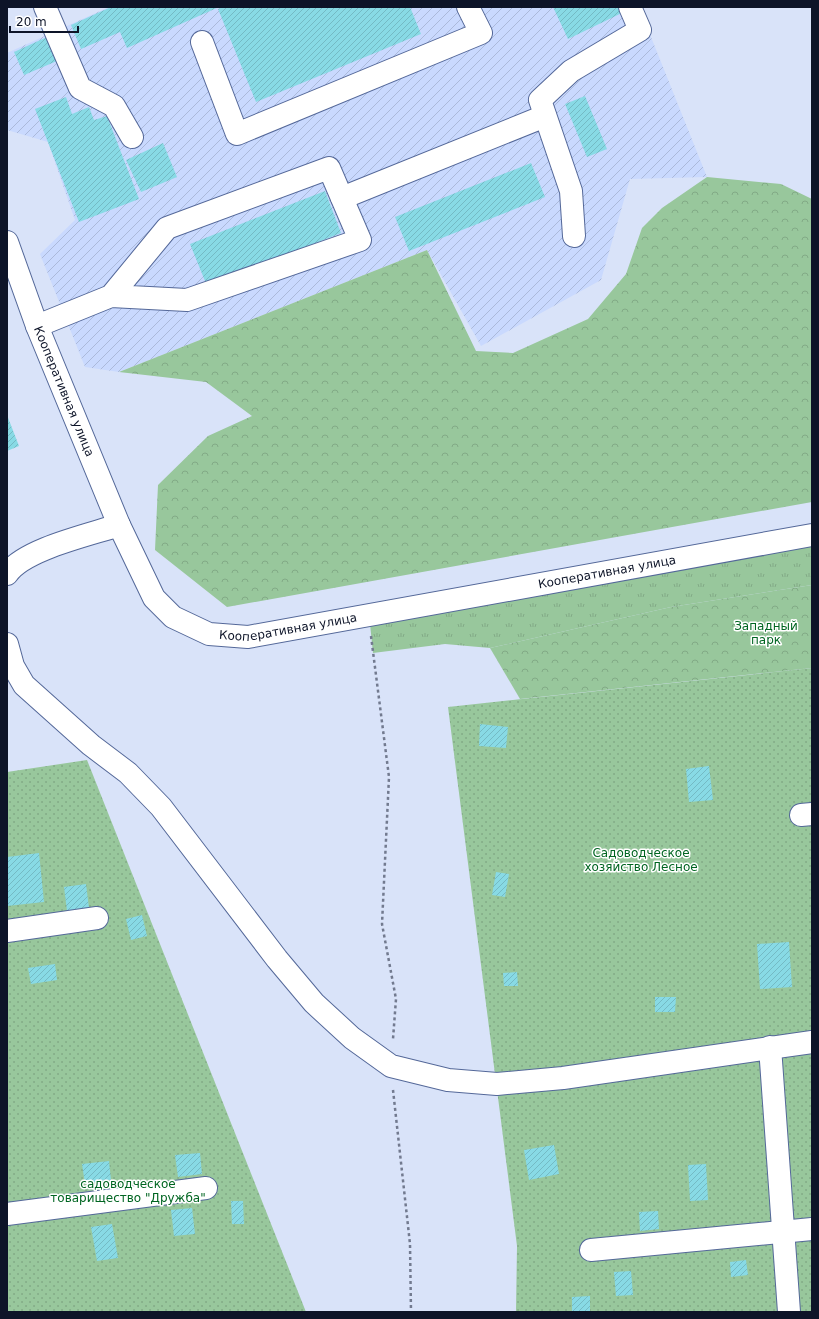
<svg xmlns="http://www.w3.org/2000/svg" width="819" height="1319" font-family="'DejaVu Sans',sans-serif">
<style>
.industrial{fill:url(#industrial-furrows)}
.grass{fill:url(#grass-tufts)}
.forest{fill:url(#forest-crowns)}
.garden{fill:url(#garden-dots)}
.building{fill:url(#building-hatch)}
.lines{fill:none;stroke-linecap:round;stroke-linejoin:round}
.minor-casing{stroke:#546899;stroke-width:24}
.path{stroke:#727a8f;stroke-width:2.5;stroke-dasharray:3 3;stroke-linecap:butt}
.minor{stroke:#fff;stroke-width:22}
.labels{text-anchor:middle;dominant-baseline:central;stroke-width:3;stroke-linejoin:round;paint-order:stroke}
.street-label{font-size:12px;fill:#0d1428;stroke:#fff}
.park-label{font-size:12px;fill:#006521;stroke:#fff}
</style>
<defs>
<pattern id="industrial-furrows" width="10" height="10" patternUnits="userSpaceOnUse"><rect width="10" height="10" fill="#c9d9fe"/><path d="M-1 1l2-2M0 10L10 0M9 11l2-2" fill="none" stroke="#abb9da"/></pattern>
<pattern id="grass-tufts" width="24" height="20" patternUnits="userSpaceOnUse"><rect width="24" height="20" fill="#98c79c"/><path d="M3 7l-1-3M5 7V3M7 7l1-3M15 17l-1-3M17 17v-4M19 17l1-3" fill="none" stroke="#82aa86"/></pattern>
<pattern id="forest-crowns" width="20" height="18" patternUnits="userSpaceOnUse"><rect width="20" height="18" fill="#98c79c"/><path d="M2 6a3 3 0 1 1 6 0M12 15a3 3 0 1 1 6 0" fill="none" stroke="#82aa86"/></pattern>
<pattern id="garden-dots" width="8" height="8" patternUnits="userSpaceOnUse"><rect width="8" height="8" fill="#98c79c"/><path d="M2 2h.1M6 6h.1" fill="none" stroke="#82aa86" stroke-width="1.8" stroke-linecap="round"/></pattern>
<pattern id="building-hatch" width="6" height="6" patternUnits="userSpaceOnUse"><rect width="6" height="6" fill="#88dae5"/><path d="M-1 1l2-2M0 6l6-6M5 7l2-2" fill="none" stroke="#74bac4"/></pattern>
</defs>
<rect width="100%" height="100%" fill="#d9e3f9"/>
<polygon class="industrial" points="109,7 639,7 707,177 630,179 601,280 481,346 427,250 119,372 85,367 40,254 75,220 48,142 7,130 7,53"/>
<polygon class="grass" points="812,535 812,585 671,607 490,648 445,644 373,653 369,614"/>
<g class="forest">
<polygon points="707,177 781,184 812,199 812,502 227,607 155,550 158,485 208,436 252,416 206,382 119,372 427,250 476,351 513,353 588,319 626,274 642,228 662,208"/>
<polygon points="812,585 812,668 520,699 490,648 671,607"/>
</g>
<g class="garden">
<polygon points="812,668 812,1312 516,1312 517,1246 448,707"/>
<polygon points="87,760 306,1312 7,1312 7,772"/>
</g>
<g class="building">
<polygon points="111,7 219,7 127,48 120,32 81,49 71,25"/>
<polygon points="223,7 410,7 421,34 256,102 218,9"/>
<polygon points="553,7 626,7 628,10 568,39"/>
<polygon points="47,37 57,61 24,75 14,52"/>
<polygon points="585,96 607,149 587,157 565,104"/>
<polygon points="66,97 72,114 89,107 94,120 107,116 139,199 79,222 35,109"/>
<polygon points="163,143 177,177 141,192 126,160"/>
<polygon points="531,163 545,197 409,251 395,217"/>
<polygon points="325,191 341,233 207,286 190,244"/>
<polygon points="7,415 19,446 7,451"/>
<polygon points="480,724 508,727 506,748 479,746"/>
<polygon points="709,766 713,800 689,802 686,769"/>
<polygon points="39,853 44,902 7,906 7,857"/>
<polygon points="496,872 509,874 505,897 492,895"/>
<polygon points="86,884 89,908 67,911 64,887"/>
<polygon points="142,915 147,936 131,940 126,919"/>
<polygon points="789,942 792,987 760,989 757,944"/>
<polygon points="55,964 57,980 31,984 28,968"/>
<polygon points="517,972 518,986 504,986 503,973"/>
<polygon points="655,997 676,997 675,1012 655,1012"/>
<polygon points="554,1145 559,1174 529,1180 524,1150"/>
<polygon points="200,1153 202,1174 178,1177 175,1155"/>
<polygon points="109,1161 111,1180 85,1184 82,1164"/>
<polygon points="706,1164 708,1200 690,1201 688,1165"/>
<polygon points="231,1201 243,1201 244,1224 232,1224"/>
<polygon points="192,1208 195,1234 174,1236 171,1210"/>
<polygon points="658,1211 659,1229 640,1231 639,1212"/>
<polygon points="112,1224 118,1258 97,1261 91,1227"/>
<polygon points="746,1260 748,1275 731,1277 730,1262"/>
<polygon points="631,1271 633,1295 616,1296 614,1272"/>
<polygon points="590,1296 590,1312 572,1312 572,1297"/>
</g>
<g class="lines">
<defs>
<g id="minor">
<polyline points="45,7 80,88 114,106 132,137"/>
<polyline points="202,42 237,134 481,33 468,7"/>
<polyline points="342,198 545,116"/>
<polyline points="574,236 571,191 540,100 571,71 640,30 630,7"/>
<path id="s1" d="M7,242l30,84 82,199 35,73 19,19 36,17 39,3 564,-102"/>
<polyline points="37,326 111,296 187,300 360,240 329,168 167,228 111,296"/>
<path d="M7,574c17,-25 82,-39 112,-49"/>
<polyline points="7,644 13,666 24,685 91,745 128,773 161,807 277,959 314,1003 352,1038 391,1066 448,1080 497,1084 563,1078 812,1042"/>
<polyline points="801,815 812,814"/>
<polyline points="7,931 97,918"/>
<polyline points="770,1047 789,1312"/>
<polyline points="7,1214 206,1188"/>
<polyline points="591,1250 812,1229"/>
</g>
</defs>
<use href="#minor" class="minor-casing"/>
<g class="path">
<polyline points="371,636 389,777 382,924 396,999 393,1039"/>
<polyline points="393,1090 410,1244 411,1312"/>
</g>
<use href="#minor" class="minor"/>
</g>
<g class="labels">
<g class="street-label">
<text stroke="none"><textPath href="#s1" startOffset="160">Кооперативная улица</textPath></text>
<text stroke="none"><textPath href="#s1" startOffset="856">Кооперативная улица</textPath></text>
<text stroke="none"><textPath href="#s1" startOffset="532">Кооперативная улица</textPath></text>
</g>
<g class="park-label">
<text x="766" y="626">Западный<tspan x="766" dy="14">парк</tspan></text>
<text x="641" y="853">Садоводческое<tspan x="641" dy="14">хозяйство Лесное</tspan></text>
<text x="128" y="1184">садоводческое<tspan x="128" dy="14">товарищество "Дружба"</tspan></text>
</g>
</g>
<rect width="819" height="1319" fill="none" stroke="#0d1428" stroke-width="16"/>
<path d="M10 26v6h68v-6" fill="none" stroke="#0d1428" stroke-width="2"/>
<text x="16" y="26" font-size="12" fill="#0d1428" stroke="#ffffff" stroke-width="3" paint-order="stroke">20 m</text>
</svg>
